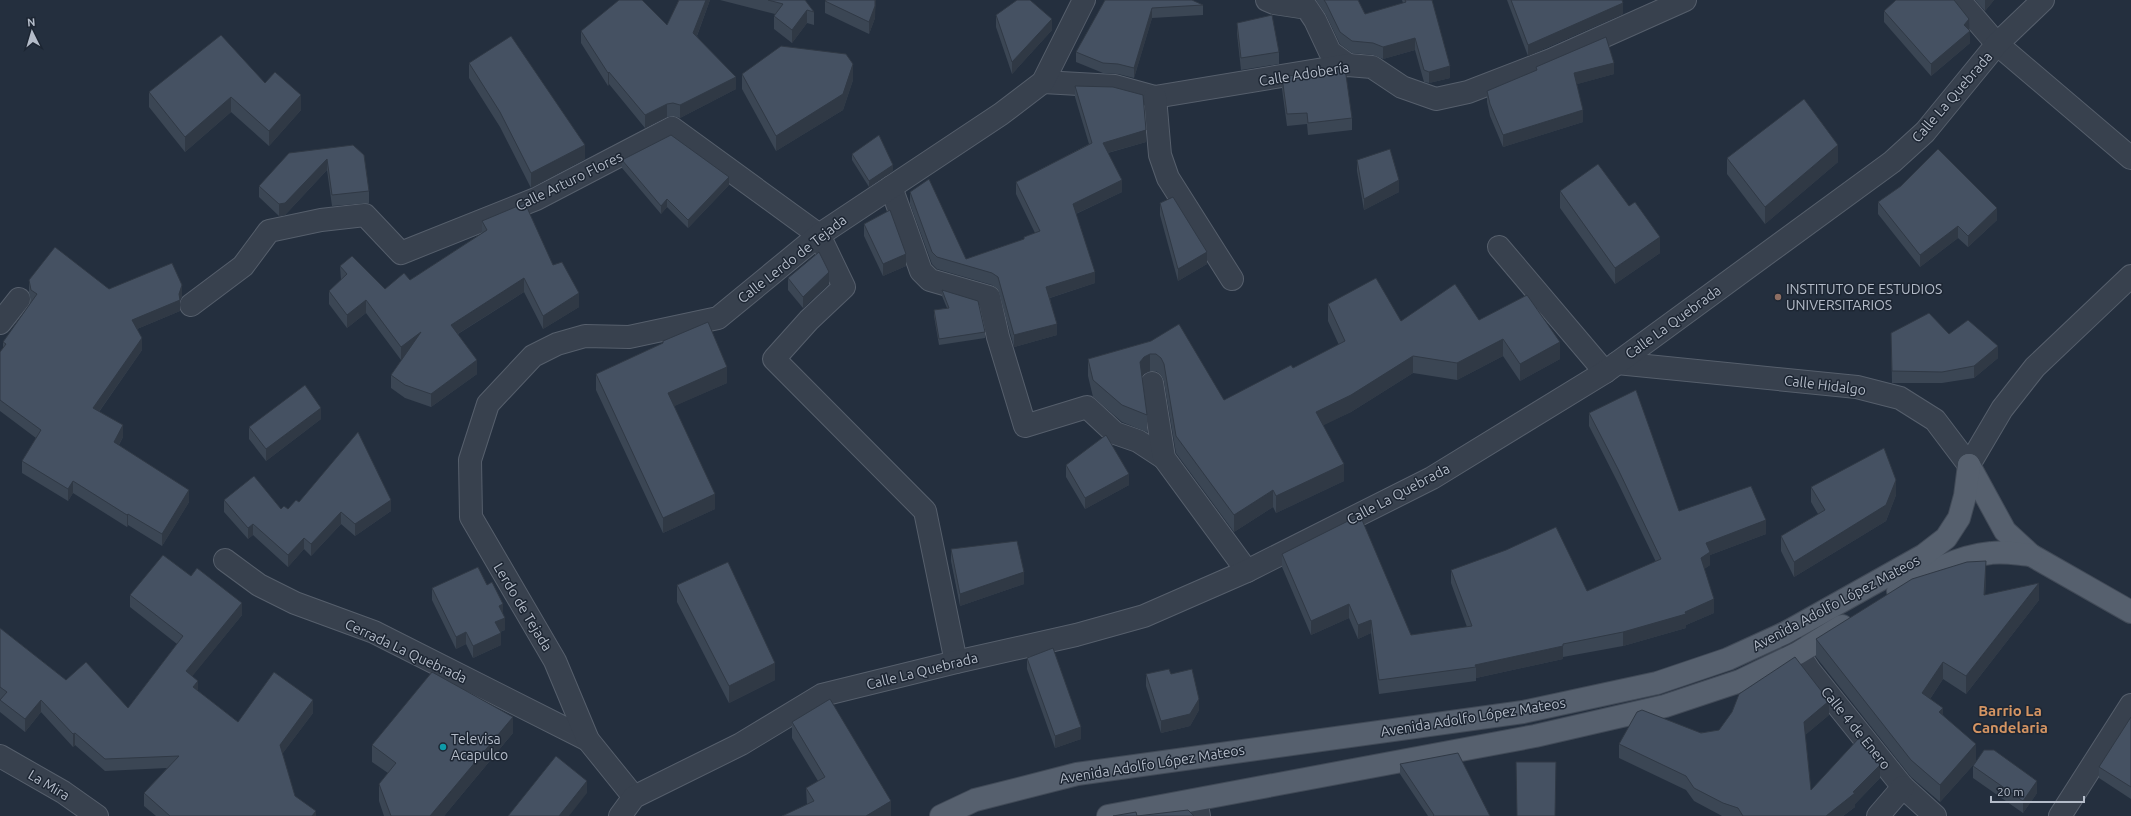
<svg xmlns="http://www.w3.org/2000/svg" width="2131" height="816" font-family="Ubuntu,sans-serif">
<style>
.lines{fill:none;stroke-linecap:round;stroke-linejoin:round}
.minor-casing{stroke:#565f6c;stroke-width:24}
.major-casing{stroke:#414a57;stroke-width:24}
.minor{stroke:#38414e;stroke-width:22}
.major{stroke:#56606e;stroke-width:22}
.wall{fill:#3b4654}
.shaded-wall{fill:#303945}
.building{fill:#455162;stroke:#303945}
.education-dot{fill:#8d6e63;stroke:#1d2633;stroke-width:1.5}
.culture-dot{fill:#0f9aa8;stroke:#1d2633;stroke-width:1.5}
.labels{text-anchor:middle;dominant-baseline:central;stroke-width:3;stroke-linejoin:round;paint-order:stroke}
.street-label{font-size:14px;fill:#b4bcc9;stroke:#1d2633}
.poi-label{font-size:14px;fill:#b4bcc9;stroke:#1d2633;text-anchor:start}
.neighbourhood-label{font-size:15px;font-weight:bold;fill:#d59563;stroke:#1d2633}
</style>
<rect width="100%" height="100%" fill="#242f3e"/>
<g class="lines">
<defs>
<g id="minor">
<polyline points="1267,0 1274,3 1307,8 1315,20 1330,52 1348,65"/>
<polyline points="1959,0 1997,44 2131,158"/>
<polyline points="1043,82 1115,86 1155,97 1348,65 1372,67 1402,87 1436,99 1468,92 1551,60 1685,0"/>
<polyline points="1155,97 1160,155 1168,178 1232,279"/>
<polyline points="891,187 921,271 930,280 989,297 998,337 1025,426 1087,407 1115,433 1138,441 1164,458"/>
<polyline points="1499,247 1605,372"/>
<polyline points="191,305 243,266 269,231 321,220 365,215 401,253 536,199 672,128 819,235 844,287 809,320 774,359 925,511 956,662"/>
<polyline points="0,323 19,299"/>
<polyline points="1617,363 1857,387 1900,398 1935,420 1969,465 2002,409 2035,367 2131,276"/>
<polyline points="1152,383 1164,458 1247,571"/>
<polyline points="225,560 259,585 295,603 374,632 588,740"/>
<polyline points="1785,633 1810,671 1903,787 1935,816"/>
<polyline points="0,756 63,792 97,816"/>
<polyline points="634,797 588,740 555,661 471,517 470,460 488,404 533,356 557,344 585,336 629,337 718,318 819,235 1001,114 1043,82 1084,0"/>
<polyline points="1196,801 1199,816"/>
<polyline points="620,816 634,797 741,744 822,695 956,662 1076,635 1144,616 1247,571 1432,478 1605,372 1892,162 1925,132 1997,44 2043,0"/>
<polyline points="1878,816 1903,787"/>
<polyline points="2060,816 2131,705"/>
</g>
<g id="major">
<polyline points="1969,465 2005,531 2031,555 2131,612"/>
<path d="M1898,591c28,-17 59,-35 93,-38 13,-2 27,1 40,2"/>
<polyline points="941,816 975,800 1077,774 1523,712 1657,683 1728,659 1785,633 1924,555 1946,538 1959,518 1965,496 1969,465"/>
<polyline points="1108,816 1535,736 1665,706 1740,681 1798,653 1842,626"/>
</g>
</defs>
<use href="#minor" class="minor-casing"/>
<use href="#major" class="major-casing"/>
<use href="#minor" class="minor"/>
<use href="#major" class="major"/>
</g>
<g class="wall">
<polygon points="679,0 710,0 697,36 736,89 680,118 673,116 667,117 645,128 609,84 608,86 581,43 581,31 667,25"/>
<polygon points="720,0 805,0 814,12 814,25 807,23 792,43 774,29 774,16 775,14"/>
<polygon points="1105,0 1203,5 1203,15 1152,18 1134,78 1118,74 1103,73 1076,62 1076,52"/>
<polygon points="1316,0 1358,0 1365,14 1403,3 1402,0 1432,0 1450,78 1429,83 1424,82 1415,50 1383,59 1373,55 1352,53 1340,44 1326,15"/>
<polygon points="1507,0 1622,0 1623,14 1528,56"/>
<polygon points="1975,0 1994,0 1985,11"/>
<polygon points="825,1 875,18 869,34 825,13"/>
<polygon points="1884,11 1969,30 1970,43 1931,76 1884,22"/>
<polygon points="996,15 1052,30 1012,74 996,27"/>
<polygon points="1237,23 1279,52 1279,64 1241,70 1237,34"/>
<polygon points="469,63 585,159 531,188 500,127 469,78"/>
<polygon points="1536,67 1614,74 1577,84 1583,122 1503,147 1490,116 1487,102 1487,91 1536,71"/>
<polygon points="742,74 853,80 843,110 776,151 742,89"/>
<polygon points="1282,77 1352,118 1352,130 1308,135 1307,124 1287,126 1282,89"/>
<polygon points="265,83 301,110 269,146 231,112 185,152 149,107 149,92"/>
<polygon points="1075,86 1146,142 1108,153 1122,192 1076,214 1095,283 1050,298 1057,335 1014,347 998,289 992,285 937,269 932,264 910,204 910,192 966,259 1024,239 1024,237 1035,233 1016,194 1016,182 1089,144 1075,97"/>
<polygon points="353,145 369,191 369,203 332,206 327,170 285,215 279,216 259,197 259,186"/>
<polygon points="852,154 893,171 869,187 852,160"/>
<polygon points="1727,158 1838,162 1765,224 1727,174"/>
<polygon points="622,160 729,185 688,228 667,207 661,214 622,168"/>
<polygon points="1357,160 1399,192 1364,210 1357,171"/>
<polygon points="1560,191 1660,253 1615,284 1560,208"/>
<polygon points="1878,202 1997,220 1968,247 1958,238 1920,267 1878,214"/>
<polygon points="1160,203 1207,264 1178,281 1160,215"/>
<polygon points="482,221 553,265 579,307 543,329 524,292 458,334 477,374 431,407 405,398 391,388 391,375 402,360 401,360 366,313 347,328 329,304 329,291 341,280 340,266 385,289 410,280 482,233"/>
<polygon points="864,224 906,266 883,276 864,236"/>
<polygon points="788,278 829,284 803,308 788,290"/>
<polygon points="29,280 182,297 180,301 180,311 137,329 142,350 99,412 123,437 119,445 189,502 162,546 128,525 127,527 73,493 68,501 22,473 22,461 36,438 0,411 0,352 3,349 3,342 31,302 29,292"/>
<polygon points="942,290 985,332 985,338 939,345 934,316 934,310 947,308 942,296"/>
<polygon points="1328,304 1401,321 1479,320 1560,359 1520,381 1503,356 1457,380 1413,373 1351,412 1323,425 1344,481 1276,513 1273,507 1234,532 1176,453 1164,381 1161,375 1156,371 1150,371 1144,374 1142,376 1147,415 1147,432 1122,422 1093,397 1088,376 1088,359 1151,341 1224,400 1293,368 1339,345 1328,321"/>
<polygon points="1891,333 1949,334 1998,358 1974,378 1942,383 1892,383"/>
<polygon points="663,341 727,383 674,406 715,509 663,533 596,390 596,374 663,343"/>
<polygon points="1589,413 1679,511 1766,534 1710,555 1710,565 1704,569 1714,613 1686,625 1686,628 1623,646 1563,657 1563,659 1476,678 1476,681 1379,694 1371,633 1358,639 1349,618 1311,635 1282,567 1282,554 1411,635 1467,627 1451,583 1451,570 1587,591 1656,562 1618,483 1589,426"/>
<polygon points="321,419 266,461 249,439 249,427"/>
<polygon points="1066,465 1129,485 1085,509 1066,477"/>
<polygon points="1811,487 1896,495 1886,521 1794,577 1781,551 1781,536 1818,514 1811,502"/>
<polygon points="224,500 281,509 288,509 299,502 391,511 355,536 341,524 311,556 304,549 288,567 253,535 248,539 224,512"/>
<polygon points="951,549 1024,584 960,606 951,561"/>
<polygon points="191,576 242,615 192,676 198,691 238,722 313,713 282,754 295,796 316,816 156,816 144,806 144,793 167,768 105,771 75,745 73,747 41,712 25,732 0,712 0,628 66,680 128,708 177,644 130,607 130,595"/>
<polygon points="1986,579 1985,595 2039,600 1966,694 1943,679 1930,699 1943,715 1976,762 2037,793 2023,813 1973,778 1973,766 1975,763 1940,802 1911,777 1816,657 1816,639"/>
<polygon points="487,585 503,613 505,630 500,632 501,645 473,658 466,644 456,649 432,600 432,588"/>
<polygon points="677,585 775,680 729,703 677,602"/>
<polygon points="1027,658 1081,739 1055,748 1027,669"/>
<polygon points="1146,674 1171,674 1199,710 1190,726 1161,733 1146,686"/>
<polygon points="1829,715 1805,735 1811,790 1880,778 1855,804 1855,807 1843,816 1722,816 1694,801 1686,790 1619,758 1619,744"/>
<polygon points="2131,717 2131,799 2099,778 2099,767"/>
<polygon points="792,722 891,816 807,805 806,788 818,781 792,738"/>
<polygon points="513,733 444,816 384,816 379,801 379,784 388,773 372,762 372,745"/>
<polygon points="1400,764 1490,816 1428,816 1400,774"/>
</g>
<g class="shaded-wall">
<polygon points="706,0 710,0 693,46 693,33"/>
<polygon points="875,0 876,0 875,18 869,34 869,22"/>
<polygon points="1985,0 1994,0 1985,11"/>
<polygon points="1623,3 1623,14 1528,56 1528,45"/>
<polygon points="1152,8 1152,18 1134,78 1134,68"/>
<polygon points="807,10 807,23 792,43 792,30"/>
<polygon points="1052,19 1052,30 1012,74 1012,62"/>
<polygon points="1969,19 1970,43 1931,76 1931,64"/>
<polygon points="1415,38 1415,50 1383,59 1383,47"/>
<polygon points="1614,63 1614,74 1574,85 1574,73"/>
<polygon points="853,64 853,80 843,110 776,151 776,136"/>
<polygon points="1450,66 1450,78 1429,83 1429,72"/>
<polygon points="609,72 609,84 608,86 608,73"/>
<polygon points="736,77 736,89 680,118 680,105"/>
<polygon points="301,95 301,110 269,146 269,131"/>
<polygon points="231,97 231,112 185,152 185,137"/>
<polygon points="667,104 667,117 645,128 645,115"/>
<polygon points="1583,110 1583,122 1503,147 1503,135"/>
<polygon points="1146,130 1146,142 1103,154 1103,143"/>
<polygon points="585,145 585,159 531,188 531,173"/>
<polygon points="1838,145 1838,162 1765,224 1765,207"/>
<polygon points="327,159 327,170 285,215 279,216 279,204"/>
<polygon points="893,165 893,171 869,187 869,181"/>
<polygon points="729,177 729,185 688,228 688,220"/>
<polygon points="1122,180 1122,192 1073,215 1073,204"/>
<polygon points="1399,180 1399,192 1364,210 1364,199"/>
<polygon points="667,199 667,207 661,214 661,206"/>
<polygon points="1997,208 1997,220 1968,247 1968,236"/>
<polygon points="1958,226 1958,238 1920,267 1920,255"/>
<polygon points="1660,237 1660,253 1615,284 1615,268"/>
<polygon points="1207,252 1207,264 1178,281 1178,269"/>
<polygon points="906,254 906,266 883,276 883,264"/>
<polygon points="829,272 829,284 803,308 803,297"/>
<polygon points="1095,272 1095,283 1046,299 1046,287"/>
<polygon points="524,278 524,292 451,338 451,325"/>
<polygon points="182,285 182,297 180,301 180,311 132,331 132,320 179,294"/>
<polygon points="579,293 579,307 543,329 543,316"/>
<polygon points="366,300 366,313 347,328 347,315"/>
<polygon points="1057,324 1057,335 1014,347 1014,335"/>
<polygon points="421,332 421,346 401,360 401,347"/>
<polygon points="142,338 142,350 93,420 93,408"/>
<polygon points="1503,339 1503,356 1457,380 1457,363"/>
<polygon points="1560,342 1560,359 1520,381 1520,364"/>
<polygon points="1998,346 1998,358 1974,378 1974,366"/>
<polygon points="1150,354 1150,371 1144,374 1140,379 1140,362 1144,357"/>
<polygon points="1413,356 1413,373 1351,412 1316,429 1316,412"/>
<polygon points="477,360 477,374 431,407 431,394"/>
<polygon points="727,367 727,383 668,409 668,393"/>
<polygon points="321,408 321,419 266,461 266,449"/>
<polygon points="123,425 123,437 114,453 114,442"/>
<polygon points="1344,464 1344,481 1276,513 1276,496"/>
<polygon points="1129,474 1129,485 1085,509 1085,498"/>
<polygon points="1896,480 1896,495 1886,521 1794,577 1794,562"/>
<polygon points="73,481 73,493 68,501 68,489"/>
<polygon points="189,490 189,502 162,546 162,534"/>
<polygon points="1273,490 1273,507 1234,532 1234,515"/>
<polygon points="715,494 715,509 663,533 663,518"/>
<polygon points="391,500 391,511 355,536 355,524"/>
<polygon points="341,512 341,524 311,556 311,544"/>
<polygon points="128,514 128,525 127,527 127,515"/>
<polygon points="1766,520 1766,534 1710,555 1710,565 1701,571 1701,558 1706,543"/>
<polygon points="253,524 253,535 248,539 248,528"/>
<polygon points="304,538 304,549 288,567 288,555"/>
<polygon points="1986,561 1986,579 1984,613 1984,595"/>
<polygon points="1024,572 1024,584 960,606 960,594"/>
<polygon points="2039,583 2039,600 1966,694 1966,676"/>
<polygon points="1714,599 1714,613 1686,625 1686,628 1623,646 1623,632 1685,612"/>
<polygon points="242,603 242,615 186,684 186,671"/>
<polygon points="503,604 503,616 499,606"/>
<polygon points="1349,604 1349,618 1311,635 1311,621"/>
<polygon points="505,618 505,630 495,633 495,622"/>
<polygon points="1371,620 1371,633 1358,639 1358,625"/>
<polygon points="466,632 466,644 456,649 456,637"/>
<polygon points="501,633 501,645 473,658 473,646"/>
<polygon points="1563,646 1563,659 1476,678 1476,667 1475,665"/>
<polygon points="1943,662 1943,679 1922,711 1922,693"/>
<polygon points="775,663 775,680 729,703 729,686"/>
<polygon points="198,681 198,693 193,687"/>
<polygon points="1199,699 1199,710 1190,726 1161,733 1161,721"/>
<polygon points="41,700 41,712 25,732 25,719"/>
<polygon points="313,700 313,713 280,757 280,745"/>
<polygon points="1829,701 1829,715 1804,736 1804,722"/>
<polygon points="1943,708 1943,726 1939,712"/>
<polygon points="513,717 513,733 444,816 430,816"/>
<polygon points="1081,727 1081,739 1055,748 1055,736"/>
<polygon points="75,733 75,745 73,747 73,734"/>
<polygon points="1976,744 1976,762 1940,802 1940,785"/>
<polygon points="1880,765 1880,778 1855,804 1855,807 1843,816 1826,816 1853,792"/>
<polygon points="587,781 587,793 569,816 559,816"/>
<polygon points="2037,781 2037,793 2023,813 2023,801"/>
<polygon points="891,801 891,816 866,816"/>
<polygon points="316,811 316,816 312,816"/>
</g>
<g class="building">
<polygon points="619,0 642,0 667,25 679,0 706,0 693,33 736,77 680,105 673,103 667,104 645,115 609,72 608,73 581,31"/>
<polygon points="768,0 805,0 814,12 807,10 792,30 774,16 783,4"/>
<polygon points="826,0 875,0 875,6 869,22 825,1"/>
<polygon points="1017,0 1030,0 1052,19 1012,62 996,15"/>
<polygon points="1105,0 1192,0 1203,5 1152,8 1134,68 1118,64 1103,63 1076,52"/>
<polygon points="1324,0 1358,0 1365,14 1406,2 1405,0 1432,0 1450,66 1429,72 1424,70 1415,38 1383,47 1373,43 1352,41 1340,32 1326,3"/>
<polygon points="1511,0 1622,0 1623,3 1528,45"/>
<polygon points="1896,0 1954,0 1969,19 1964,25 1970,31 1931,64 1884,11"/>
<polygon points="1272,15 1279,52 1241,58 1237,23"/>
<polygon points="221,35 265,83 275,72 301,95 269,131 231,97 185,137 149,92"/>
<polygon points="511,36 585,145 531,173 500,112 469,63"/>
<polygon points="1606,37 1614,63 1574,73 1583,110 1503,135 1490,104 1487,91 1537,70 1536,67"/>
<polygon points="781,46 846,54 853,64 843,94 776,136 742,74"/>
<polygon points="1345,68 1352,118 1308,123 1307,113 1287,114 1282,77"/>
<polygon points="1075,86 1113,87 1143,95 1146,130 1103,143 1122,180 1073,204 1095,272 1046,287 1057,324 1014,335 998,277 992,273 937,257 932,252 910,192 929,179 966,259 1024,239 1024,237 1040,231 1016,182 1092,143"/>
<polygon points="1804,99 1838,145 1765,207 1727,158"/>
<polygon points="671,135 729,177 688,220 667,199 661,206 622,160"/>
<polygon points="879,135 893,165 869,181 852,154"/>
<polygon points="353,145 364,155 369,191 332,195 327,159 285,203 279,204 259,186 289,153"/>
<polygon points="1390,149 1399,180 1364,199 1357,160"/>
<polygon points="1938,149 1997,208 1968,236 1958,226 1920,255 1878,202 1901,186"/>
<polygon points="1598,164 1629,206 1635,202 1660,237 1615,268 1560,191"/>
<polygon points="1173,197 1207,252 1178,269 1160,203"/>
<polygon points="525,203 553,265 562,262 579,293 543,316 524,278 451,325 477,360 431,394 405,385 391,375 421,332 401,347 366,300 347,315 329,291 347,274 340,266 352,256 385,289 404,273 410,280 487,230 482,221"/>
<polygon points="890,210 906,254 883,264 864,224"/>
<polygon points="55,247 109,289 172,263 182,285 179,294 180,300 132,320 142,338 93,408 123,425 114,442 189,490 162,534 128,514 127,515 73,481 68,489 22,461 41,430 0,400 0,352 6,344 3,342 37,294 31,290 29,280"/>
<polygon points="819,252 829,272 803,297 788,278"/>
<polygon points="1376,278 1401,321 1455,284 1479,320 1527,295 1560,342 1520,364 1503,339 1457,363 1413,356 1351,395 1316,412 1344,464 1276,496 1273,490 1234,515 1176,436 1164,364 1161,358 1156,354 1150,354 1144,357 1140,362 1147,415 1122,405 1093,380 1088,359 1151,341 1179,324 1224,400 1291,365 1293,368 1345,341 1328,304"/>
<polygon points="942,290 978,301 985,332 939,339 934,310 949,308"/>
<polygon points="1929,313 1949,334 1968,320 1998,346 1974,366 1942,372 1892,371 1891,333"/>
<polygon points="708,322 727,367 668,393 715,494 663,518 596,374 663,343 663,341"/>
<polygon points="305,385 321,408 266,449 249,427"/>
<polygon points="1636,390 1679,511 1751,486 1766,520 1706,543 1710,552 1701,558 1714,599 1685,612 1686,614 1623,632 1563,644 1563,646 1475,665 1476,667 1379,680 1371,620 1358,625 1349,604 1311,621 1282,554 1360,515 1411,635 1472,626 1451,570 1506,550 1556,527 1587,591 1661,559 1618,469 1589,413"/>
<polygon points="358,432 391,500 355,524 341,512 311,544 304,538 288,555 253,524 248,528 224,500 254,476 281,509 284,506 288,509 296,500 299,502"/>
<polygon points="1106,435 1129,474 1085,498 1066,465"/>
<polygon points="1884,448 1896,480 1886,505 1794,562 1781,536 1825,510 1811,487"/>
<polygon points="1017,541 1024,572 960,594 951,549"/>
<polygon points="163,555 191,576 197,568 242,603 186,671 198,681 193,687 238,722 274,672 313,700 280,745 295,796 316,811 312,816 170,816 144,793 179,756 105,759 75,733 73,734 41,700 25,719 0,700 7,692 0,687 0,628 66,680 86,662 128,708 183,636 130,595"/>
<polygon points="1986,561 1984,595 2039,583 1966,676 1943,662 1922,693 1943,708 1939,712 1976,744 1940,785 1911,760 1816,639 1912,579 1967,562"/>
<polygon points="728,562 775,663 729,686 677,585"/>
<polygon points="478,567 487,585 492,582 503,604 499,606 505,618 495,622 501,633 473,646 466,632 456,637 432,588"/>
<polygon points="1053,648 1081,727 1055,736 1027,658"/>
<polygon points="1795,657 1829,701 1804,722 1811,790 1859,738 1880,765 1853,792 1855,793 1826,816 1743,816 1738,808 1723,803 1694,788 1686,776 1619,744 1637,712 1642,710 1701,733 1719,730 1732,712 1739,694"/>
<polygon points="1169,669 1171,674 1192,669 1199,699 1190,714 1161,721 1146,674"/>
<polygon points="432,672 513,717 430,816 391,816 379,784 396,763 372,745"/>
<polygon points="830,699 891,801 866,816 782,816 814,801 806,788 825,777 792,722"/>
<polygon points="2131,717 2131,787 2099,767"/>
<polygon points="1984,750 1994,750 2037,781 2023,801 1973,766"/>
<polygon points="1458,753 1490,816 1433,816 1434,815 1400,764"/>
<polygon points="556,756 587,781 559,816 508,816"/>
<polygon points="1516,762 1556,762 1555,816 1517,816"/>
<polygon points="1188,810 1194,816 1113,816 1136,812 1137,816"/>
</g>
<circle class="education-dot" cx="1778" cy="297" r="4"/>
<circle class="culture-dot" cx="443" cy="747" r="4"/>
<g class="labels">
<g class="street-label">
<text transform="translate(1304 74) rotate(-9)">Calle Adobería</text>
<text transform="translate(1952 97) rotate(-49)">Calle La Quebrada</text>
<text transform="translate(569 181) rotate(-26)">Calle Arturo Flores</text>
<text transform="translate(792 259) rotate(-38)">Calle Lerdo de Tejada</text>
<text transform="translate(1673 322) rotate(-36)">Calle La Quebrada</text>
<text transform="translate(1825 385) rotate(7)">Calle Hidalgo</text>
<text transform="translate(1398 494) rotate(-28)">Calle La Quebrada</text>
<text transform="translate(1836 603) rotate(-28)">Avenida Adolfo López Mateos</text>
<text transform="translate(523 607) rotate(59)">Lerdo de Tejada</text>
<text transform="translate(406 651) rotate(25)">Cerrada La Quebrada</text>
<text transform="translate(922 671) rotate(-14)">Calle La Quebrada</text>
<text transform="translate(1473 717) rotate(-9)">Avenida Adolfo López Mateos</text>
<text transform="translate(1856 728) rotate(51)">Calle 4 de Enero</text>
<text transform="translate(1152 764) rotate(-9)">Avenida Adolfo López Mateos</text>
<text transform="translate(49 785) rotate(31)">La Mira</text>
</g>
<g class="poi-label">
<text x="1786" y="289">INSTITUTO DE ESTUDIOS<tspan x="1786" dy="16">UNIVERSITARIOS</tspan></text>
<text x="451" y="739">Televisa<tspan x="451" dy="16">Acapulco</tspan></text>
</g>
<g class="neighbourhood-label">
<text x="2010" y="710">Barrio La<tspan x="2010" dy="17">Candelaria</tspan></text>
</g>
</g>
<g transform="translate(32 32) rotate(355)" stroke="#1d2633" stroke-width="3" paint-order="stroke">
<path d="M0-3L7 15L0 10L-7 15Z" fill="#b4bcc9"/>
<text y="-6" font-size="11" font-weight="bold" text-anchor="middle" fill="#b4bcc9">N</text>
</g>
<path d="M1991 796v6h93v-6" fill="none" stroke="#b4bcc9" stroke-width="2"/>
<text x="1997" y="796" font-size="12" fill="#b4bcc9" stroke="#1d2633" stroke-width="3" paint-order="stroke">20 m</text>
</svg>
